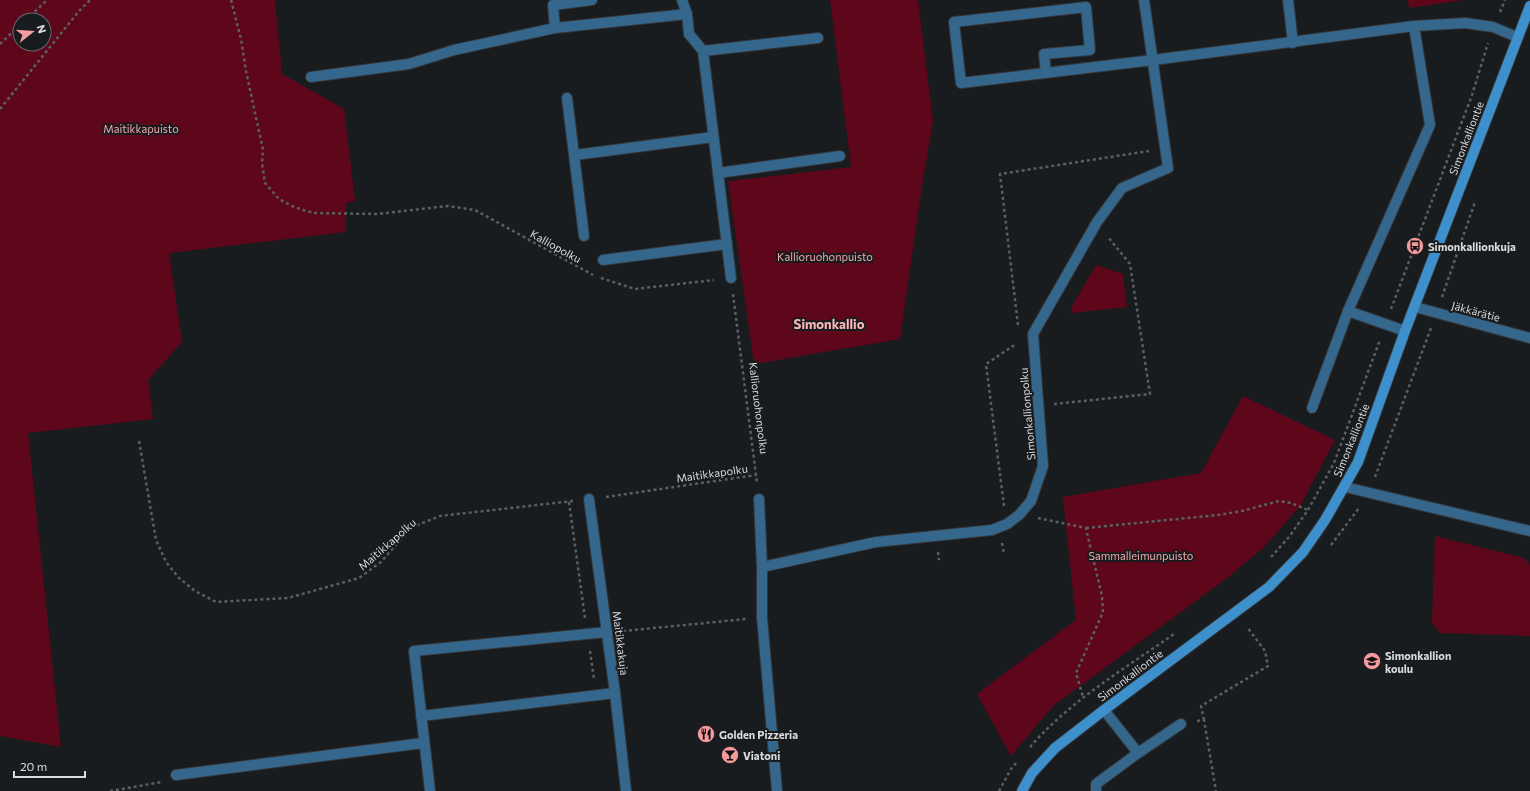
<svg xmlns="http://www.w3.org/2000/svg" width="1530" height="791" font-family="Commissioner,sans-serif">
<style>
.green{fill:#5e071a;fill-rule:evenodd}
.lines{fill:none;stroke-linecap:round;stroke-linejoin:round}
.service-casing{stroke:#34373a;stroke-width:12}
.minor-casing{stroke:#34373a;stroke-width:12}
.secondary-casing{stroke:#34373a;stroke-width:12}
.path{stroke:#5c5f61;stroke-width:2.5;stroke-dasharray:3 3;stroke-linecap:butt}
.service{stroke:#35668b;stroke-width:10}
.minor{stroke:#35668b;stroke-width:10}
.secondary{stroke:#3d90cb;stroke-width:10}
.labels{text-anchor:middle;dominant-baseline:central;stroke-width:4;stroke-linejoin:round;paint-order:stroke}
.park-label{font-size:11px;fill:#f2a8aa;stroke:#191c1f}
.street-label{font-size:11px;fill:#d9dbdd;stroke:#191c1f}
.poi-label{font-size:11px;font-weight:bold;fill:#d9dbdd;stroke:#191c1f;text-anchor:start}
.quarter-label{font-size:13px;font-weight:bold;fill:#fcb7b9;stroke:#191c1f}
</style>
<rect width="100%" height="100%" fill="#191c1f"/>
<g class="green">
<path d="M0,0h275l7,74 62,35 11,92 -9,2v29l-177,21 13,89 -34,38 5,39 -125,14 33,314 -61,-11zM20,20h24v24h-24z"/>
<polygon points="830,0 918,0 933,121 922,186 900,339 754,364 728,181 851,167"/>
<polygon points="1408,0 1464,0 1409,8"/>
<polygon points="1096,265 1123,274 1127,307 1071,313 1072,306"/>
<polygon points="1243,396 1335,440 1300,506 1264,547 1227,578 1053,706 1011,756 977,694 1076,620 1063,497 1201,473"/>
<polygon points="1435,536 1524,558 1530,565 1530,636 1440,633 1432,623"/>
</g>
<g class="lines">
<defs>
<g id="service">
<polyline points="592,0 553,5 555,28 687,14"/>
<polyline points="1288,0 1293,43"/>
<polyline points="689,34 703,51 731,278"/>
<polyline points="703,51 818,38"/>
<polyline points="1046,73 1044,54 1090,50 1086,7 954,22 961,83 1153,60"/>
<polyline points="311,77 409,64 454,50 555,28"/>
<polyline points="567,98 584,236"/>
<polyline points="575,155 713,137"/>
<polyline points="718,173 840,156"/>
<polyline points="603,260 727,244"/>
<polyline points="1348,311 1430,125 1414,26"/>
<polyline points="1312,408 1348,311 1405,331"/>
<polyline points="1345,487 1530,531"/>
<polyline points="759,499 762,567 762,617 777,791"/>
<polyline points="762,567 876,542 992,530 1007,524 1019,515 1031,501 1043,466 1033,334 1097,222 1122,188 1168,168 1144,0"/>
<polyline points="1104,710 1138,753"/>
<polyline points="421,716 615,693"/>
<polyline points="176,775 423,743"/>
<polyline points="430,791 414,651 607,632"/>
<polyline points="1096,791 1096,784 1138,753 1181,724"/>
</g>
<g id="minor">
<polyline points="682,0 687,14 689,34"/>
<polyline points="1153,60 1414,26 1465,23 1493,27 1517,37"/>
<polyline points="1415,307 1530,338"/>
<polyline points="589,499 615,693 626,791"/>
</g>
<polyline id="secondary" points="1022,791 1032,773 1055,748 1104,710 1269,587 1303,552 1325,520 1358,462 1405,331 1530,6"/>
</defs>
<use href="#service" class="service-casing"/>
<use href="#minor" class="minor-casing"/>
<use href="#secondary" class="secondary-casing"/>
<g class="path">
<polyline points="231,0 241,39 246,71 263,150 262,163 265,183 279,199 294,207 313,213 377,214 448,206 475,210 593,275"/>
<polyline points="1500,12 1505,0"/>
<polyline points="26,20 47,0"/>
<polyline points="0,44 20,25"/>
<polyline points="0,109 79,11 90,0"/>
<polyline points="601,278 635,289 714,280"/>
<polyline points="733,294 757,483"/>
<polyline points="1442,297 1475,202"/>
<polyline points="1391,309 1472,95 1488,43"/>
<polyline points="1018,325 1000,174 1149,151"/>
<polyline points="1054,404 1150,394 1130,264 1108,237"/>
<polyline points="139,441 156,540 166,562 179,578 195,591 216,602 288,598 359,578 381,562 401,539 415,526 440,516 573,501"/>
<polyline points="1375,477 1431,328"/>
<polyline points="606,497 756,475"/>
<polyline points="569,502 585,618"/>
<polyline points="1004,506 986,364 1016,344"/>
<polyline points="1038,518 1086,528 1087,533 1102,596 1103,612 1076,673 1083,697"/>
<polyline points="1086,528 1218,515 1242,511 1279,501 1291,503 1308,510"/>
<polyline points="1002,543 1004,554"/>
<polyline points="1331,545 1359,508"/>
<polyline points="938,552 939,560"/>
<polyline points="1271,557 1289,537 1308,510 1334,463 1380,340"/>
<polyline points="623,631 746,619"/>
<polyline points="590,651 594,679"/>
<polyline points="1204,720 1201,706 1268,666 1265,651 1247,627"/>
<polyline points="1197,721 1204,720 1216,791"/>
<path d="M1030,747c40,-46 94,-78 144,-113"/>
<polyline points="110,791 162,782"/>
<polyline points="999,791 1011,769 1016,763"/>
</g>
<use href="#service" class="service"/>
<use href="#minor" class="minor"/>
<use href="#secondary" class="secondary"/>
</g>
<defs>
<symbol id="bus-disc" viewBox="-11 -11 22 22"><circle r="9.5" fill="#f59b9e" stroke="#191c1f"/><path d="M-5-6H5V4H4V6H2V4H-2V6H-4V4H-5ZM-3.5-4V0h7V-4ZM-3.5 1.2v1.5H-2V1.2ZM2 1.2v1.5H3.5V1.2Z" fill="#111"/></symbol>
<symbol id="school-disc" viewBox="-11 -11 22 22"><circle r="9.5" fill="#f59b9e" stroke="#191c1f"/><path d="M0-5L7-2L0 1L-7-2ZM-4 1L0 2.5L4 1V4Q0 6-4 4Z" fill="#111"/></symbol>
<symbol id="restaurant-disc" viewBox="-11 -11 22 22"><circle r="9.5" fill="#f59b9e" stroke="#191c1f"/><path d="M-5-6h1v4h1v-4h1v4h1v-4h1v5L-1.5 .5V6h-2V.5L-5-1ZM5-6V6H3V1.5H1.5Q1.5-4 5-6Z" fill="#111"/></symbol>
<symbol id="bar-disc" viewBox="-11 -11 22 22"><circle r="9.5" fill="#f59b9e" stroke="#191c1f"/><path d="M-6-5H6L.8 .8V4.5H3.5V6h-7V4.5H-.8V.8Z" fill="#111"/></symbol>
</defs>
<g fill-rule="evenodd">
<use href="#bus-disc" x="1405" y="236" width="20" height="20"/>
<use href="#school-disc" x="1362" y="651" width="20" height="20"/>
<use href="#restaurant-disc" x="696" y="724" width="20" height="20"/>
<use href="#bar-disc" x="720" y="745" width="20" height="20"/>
</g>
<g class="labels">
<g class="park-label">
<text x="141" y="128">Maitikkapuisto</text>
<text x="825" y="256">Kallioruohonpuisto</text>
<text x="1141" y="555">Sammalleimunpuisto</text>
</g>
<g class="street-label">
<text transform="translate(1466 138) rotate(-69)">Simonkalliontie</text>
<text transform="translate(556 246) rotate(29)">Kalliopolku</text>
<text transform="translate(1476 311) rotate(15)">Jäkkärätie</text>
<text transform="translate(759 408) rotate(83)">Kallioruohonpolku</text>
<text transform="translate(1027 414) rotate(-95)">Simonkallionpolku</text>
<text transform="translate(1351 440) rotate(-68)">Simonkalliontie</text>
<text transform="translate(712 473) rotate(-8)">Maitikkapolku</text>
<text transform="translate(387 544) rotate(-41)">Maitikkapolku</text>
<text transform="translate(621 643) rotate(83)">Maitikkakuja</text>
<text transform="translate(1130 675) rotate(-37)">Simonkalliontie</text>
</g>
<g class="poi-label">
<text x="1428" y="246">Simonkallionkuja</text>
<text x="1385" y="655">Simonkallion<tspan x="1385" dy="13">koulu</tspan></text>
<text x="719" y="734">Golden Pizzeria</text>
<text x="743" y="755">Viatoni</text>
</g>
<g class="quarter-label">
<text x="829" y="324">Simonkallio</text>
</g>
</g>
<g transform="translate(32 32) rotate(73)"><circle r="19" fill="#191c1f" stroke="#66686b"/>
<path d="M0-3L7 15L0 10L-7 15Z" fill="#f59b9e"/>
<text y="-6" font-size="11" font-weight="bold" text-anchor="middle" fill="#d9dbdd">N</text>
</g>
<path d="M14 771v6h71v-6" fill="none" stroke="#d9dbdd" stroke-width="2"/>
<text x="20" y="771" font-size="12" fill="#d9dbdd" stroke="#191c1f" stroke-width="3" paint-order="stroke">20 m</text>
</svg>
